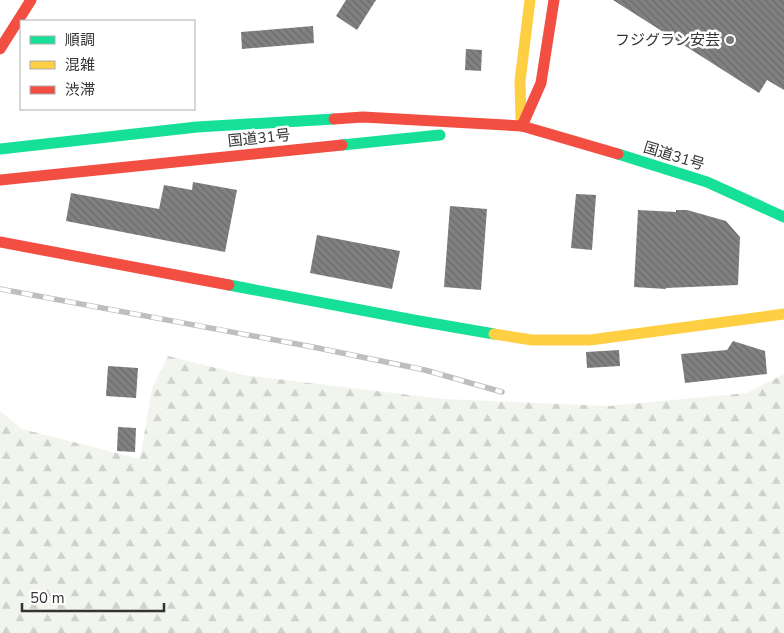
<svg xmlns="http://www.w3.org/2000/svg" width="784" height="633" font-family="'Nunito Sans','Noto Sans JP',sans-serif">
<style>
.forest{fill:url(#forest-firs)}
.building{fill:url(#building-back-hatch)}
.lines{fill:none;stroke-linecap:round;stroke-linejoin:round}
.fast{stroke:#16e098;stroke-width:11}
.slow{stroke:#ffcf43;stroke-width:11}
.jam{stroke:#f24e42;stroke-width:11}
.rail-casing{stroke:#bebebe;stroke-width:5.5}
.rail{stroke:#fff;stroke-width:4;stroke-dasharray:11;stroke-linecap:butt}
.poi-dot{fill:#7a7a7a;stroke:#fff;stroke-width:2}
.labels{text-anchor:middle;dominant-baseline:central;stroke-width:5;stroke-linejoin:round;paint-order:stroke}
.poi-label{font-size:15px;fill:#333;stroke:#fff;text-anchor:end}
.street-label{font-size:15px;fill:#333;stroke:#fff}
</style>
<defs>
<pattern id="forest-firs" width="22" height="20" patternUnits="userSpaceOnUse" patternTransform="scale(1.25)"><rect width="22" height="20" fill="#f1f5ed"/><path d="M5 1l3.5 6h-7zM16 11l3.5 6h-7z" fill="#cfd2cc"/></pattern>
<pattern id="building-back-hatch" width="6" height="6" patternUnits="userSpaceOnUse" patternTransform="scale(1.25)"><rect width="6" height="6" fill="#818181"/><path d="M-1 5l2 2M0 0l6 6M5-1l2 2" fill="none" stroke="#6a6a6a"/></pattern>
</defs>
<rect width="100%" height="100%" fill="#fff"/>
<polygon class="forest" points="168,356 244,375 443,399 609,406 747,393 784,374 784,633 0,633 0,411 22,429 140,459 152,389"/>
<g class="building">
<polygon points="346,0 376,0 357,30 336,16"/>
<polygon points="613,0 784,0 784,90 767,80 759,93"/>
<polygon points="313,26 314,43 242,49 241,32"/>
<polygon points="466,49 482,50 481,71 465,70"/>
<polygon points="193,182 237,190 225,252 66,221 71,193 159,209 164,185 192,190"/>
<polygon points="576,194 596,195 592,250 571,248"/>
<polygon points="450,206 487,209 481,290 444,287"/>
<polygon points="638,210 676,212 676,210 687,210 726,221 740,237 738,285 666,288 666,289 634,287"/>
<polygon points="317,235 400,251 392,289 310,273"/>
<polygon points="733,341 765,351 767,374 685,383 681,354 727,350"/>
<polygon points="619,350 620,366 587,368 586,352"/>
<polygon points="108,366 138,368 136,398 106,396"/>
<polygon points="118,427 136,428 135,452 117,451"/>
</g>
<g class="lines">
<g class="fast">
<polyline points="342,145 440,135"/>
<polyline points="0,149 197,127 334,119"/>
<polyline points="618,154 707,182 784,217"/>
<polyline points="229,285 419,321 494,334"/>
</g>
<g class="slow">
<polyline points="521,121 520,81 530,0"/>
<polyline points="494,334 532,340 590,340 784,314"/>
</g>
<g class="jam">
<polyline points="0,49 31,0"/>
<polyline points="334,119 363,117 522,126 618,154"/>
<polyline points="522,126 541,83 554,0"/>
<polyline points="0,180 342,145"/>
<polyline points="0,242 229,285"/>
</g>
<defs>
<polyline id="rail" points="0,289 313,347 425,370 502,392"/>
</defs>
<use href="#rail" class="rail-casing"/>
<use href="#rail" class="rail"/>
</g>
<circle class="poi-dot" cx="730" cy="40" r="5"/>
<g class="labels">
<g class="poi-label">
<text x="720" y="40">フジグラン安芸</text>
</g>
<g class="street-label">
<text transform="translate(259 138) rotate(-6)">国道31号</text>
<text transform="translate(674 156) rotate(17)">国道31号</text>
</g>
</g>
<rect x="20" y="20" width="175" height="90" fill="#ffffff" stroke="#adadad"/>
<rect x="30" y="36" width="25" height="8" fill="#16e098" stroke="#adadad"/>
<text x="65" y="45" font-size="15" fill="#333333">順調</text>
<rect x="30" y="61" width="25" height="8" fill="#ffcf43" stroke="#adadad"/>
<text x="65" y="70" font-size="15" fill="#333333">混雑</text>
<rect x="30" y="86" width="25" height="8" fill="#f24e42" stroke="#adadad"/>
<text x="65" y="95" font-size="15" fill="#333333">渋滞</text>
<path d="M22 603v8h142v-8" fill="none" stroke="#333333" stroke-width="2.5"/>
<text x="30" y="603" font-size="15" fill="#333333" stroke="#ffffff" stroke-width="4" paint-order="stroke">50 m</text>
</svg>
